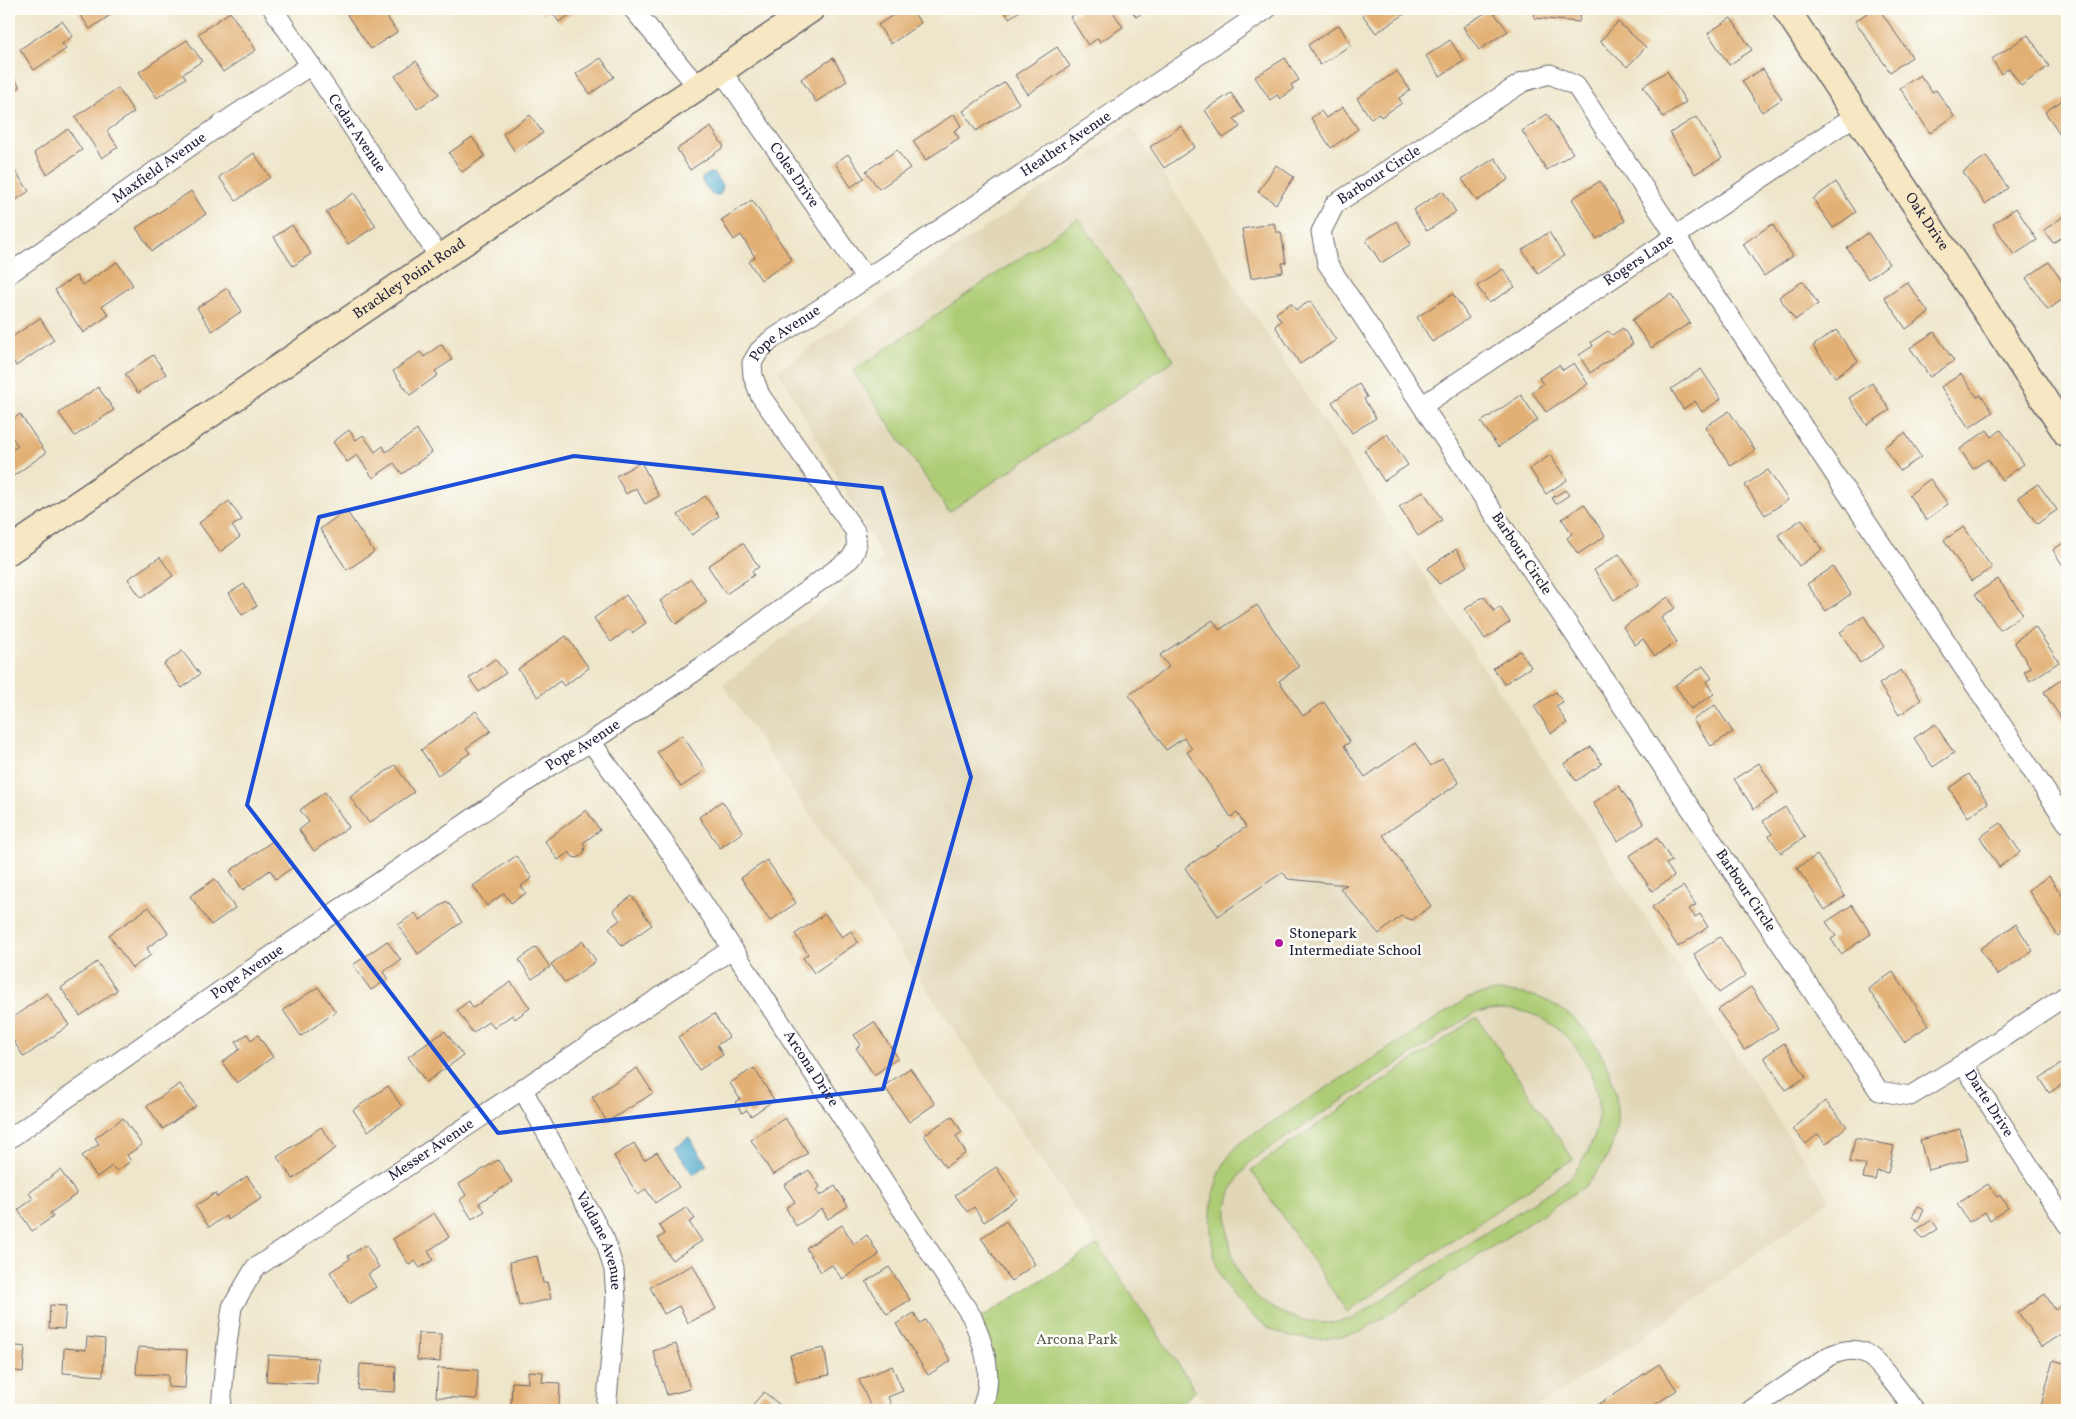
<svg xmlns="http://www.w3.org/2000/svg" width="2076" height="1419" font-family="Vollkorn,serif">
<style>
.built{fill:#e1d7b7}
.green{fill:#adcc74;stroke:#687758;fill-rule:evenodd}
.water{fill:#50aace;stroke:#396684}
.building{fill:#e2b075}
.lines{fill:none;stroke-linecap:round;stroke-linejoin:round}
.street-casing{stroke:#69676d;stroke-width:21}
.secondary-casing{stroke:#69676d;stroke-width:29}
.street{stroke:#fff;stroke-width:19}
.secondary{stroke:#f7e8c3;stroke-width:26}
.marked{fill:none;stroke:#1d4ed8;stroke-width:4;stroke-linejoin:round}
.poi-dot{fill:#b5179e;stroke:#fdfcf7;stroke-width:2}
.labels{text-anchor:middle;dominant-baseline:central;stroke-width:5;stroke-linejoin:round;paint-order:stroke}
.street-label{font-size:15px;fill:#22223b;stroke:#fdfcf7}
.poi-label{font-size:15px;fill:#22223b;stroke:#fdfcf7;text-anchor:start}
.park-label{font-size:15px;fill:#535e4f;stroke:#fdfcf7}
</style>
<rect width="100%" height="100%" fill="#fdfcf7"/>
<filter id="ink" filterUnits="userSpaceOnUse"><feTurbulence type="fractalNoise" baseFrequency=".02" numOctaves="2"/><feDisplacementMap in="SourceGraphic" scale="10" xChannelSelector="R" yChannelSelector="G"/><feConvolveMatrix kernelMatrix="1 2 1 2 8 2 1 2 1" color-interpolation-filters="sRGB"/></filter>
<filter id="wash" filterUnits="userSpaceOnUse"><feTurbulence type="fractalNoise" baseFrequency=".0096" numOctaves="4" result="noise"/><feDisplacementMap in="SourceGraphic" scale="20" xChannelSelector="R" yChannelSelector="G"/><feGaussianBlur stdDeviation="1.12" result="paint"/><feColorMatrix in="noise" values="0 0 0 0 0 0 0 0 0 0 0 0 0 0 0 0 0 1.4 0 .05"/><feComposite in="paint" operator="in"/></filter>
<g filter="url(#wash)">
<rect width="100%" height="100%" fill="#eee6ca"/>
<polygon class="built" points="1132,127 1830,1200 1634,1344 1532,1410 1209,1410 723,685 883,559 778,370"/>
<g class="green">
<polygon points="1079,218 1174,360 949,512 853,371"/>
<path d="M1490,992c16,0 34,0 50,6 56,21 95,98 69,155 -6,13 -16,24 -25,34l-223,145c-26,7 -57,11 -83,0 -25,-11 -56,-42 -62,-69 -8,-32 -8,-71 9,-101 4,-7 11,-14 16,-20l227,-144zM1498,1009c7,1 15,0 23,2 48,10 82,63 77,110 -3,22 -16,42 -29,58l-217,140c-8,1 -17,4 -26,4 -31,-1 -68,-16 -84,-44 -7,-12 -11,-27 -13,-40 -6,-36 0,-53 24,-80l222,-146z"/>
<polygon points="1477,1017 1573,1159 1347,1312 1251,1170"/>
<polygon points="1098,1245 1196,1391 1173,1410 993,1410 985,1400 974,1322"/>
</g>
<g class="water">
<polygon points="710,173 714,174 723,187 720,195 712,195 702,182 702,178"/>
<polygon points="689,1137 707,1165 693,1175 674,1147"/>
</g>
<g id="blocks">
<g class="building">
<polygon points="76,9 119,9 90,29"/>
<polygon points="352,9 382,9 397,32 371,49 347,15 353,10"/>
<polygon points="539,9 571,9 574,12 559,22 550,9 543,14"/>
<polygon points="902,9 911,9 921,23 891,44 878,25"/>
<polygon points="1003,9 1023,9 1009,18"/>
<polygon points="1083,9 1111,9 1123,27 1100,42 1098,38 1088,45 1070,17"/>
<polygon points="1131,9 1148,9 1136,17"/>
<polygon points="1361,9 1406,9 1408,12 1376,33 1359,10"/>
<polygon points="1491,9 1508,31 1479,50 1463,27"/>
<polygon points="1535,9 1580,9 1579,22 1534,18"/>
<polygon points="1873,9 1879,9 1912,57 1890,72 1855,21"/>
<polygon points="230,12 256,50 223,72 198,34"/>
<polygon points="1731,18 1752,50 1729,65 1708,33"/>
<polygon points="62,21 73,36 62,44 66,49 34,70 20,49"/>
<polygon points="1618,22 1646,47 1627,67 1600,41"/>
<polygon points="1339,25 1351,45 1320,65 1308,45"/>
<polygon points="2028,35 2049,66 2021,86 2009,68 2001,74 1992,59"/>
<polygon points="187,40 202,61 183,74 186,78 157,98 139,72"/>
<polygon points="1450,40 1464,61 1440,76 1426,56"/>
<polygon points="1057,47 1070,66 1028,94 1015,75"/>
<polygon points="601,58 614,77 590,94 576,74"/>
<polygon points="833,58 847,81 816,102 801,79"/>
<polygon points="1285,58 1299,80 1291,85 1294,89 1280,99 1277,95 1270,100 1255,77"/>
<polygon points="416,61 439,94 417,109 395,76"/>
<polygon points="1763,69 1782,99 1762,112 1742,81"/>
<polygon points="9,70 20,87 9,95"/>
<polygon points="1397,71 1410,90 1399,98 1402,103 1381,117 1379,114 1371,119 1357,98"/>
<polygon points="1667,71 1686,102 1663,117 1643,86"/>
<polygon points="1920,75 1932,92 1936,90 1954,116 1930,133 1900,88"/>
<polygon points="1005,82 1019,103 976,131 963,111"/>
<polygon points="118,88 134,112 107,131 118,147 102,158 75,117"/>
<polygon points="1231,93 1244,112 1234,119 1240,127 1223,138 1205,110"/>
<polygon points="2067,97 2067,144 2045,112"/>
<polygon points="1343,107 1358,129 1331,148 1311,118 1321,111 1326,118"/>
<polygon points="954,114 961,126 954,131 959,138 926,160 913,141"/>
<polygon points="1547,114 1573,153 1547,170 1522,131"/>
<polygon points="530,115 543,133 515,152 503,134"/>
<polygon points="1696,117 1722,158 1695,174 1670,133"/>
<polygon points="1181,126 1195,147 1164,168 1150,147"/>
<polygon points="711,127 724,147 690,170 677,149"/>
<polygon points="68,129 82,150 47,174 34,153"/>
<polygon points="472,137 485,156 462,172 449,153"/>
<polygon points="897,150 910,168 879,189 866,171"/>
<polygon points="254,153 270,177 236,201 219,177"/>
<polygon points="848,154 864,178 851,187 835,163"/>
<polygon points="1986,156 2008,188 1985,204 1963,172"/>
<polygon points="1495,158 1509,179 1477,201 1462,179"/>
<polygon points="1276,165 1294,177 1276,204 1258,192"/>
<polygon points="13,168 29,191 9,205 9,171"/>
<polygon points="1600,181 1625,221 1597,239 1572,199"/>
<polygon points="1836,182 1856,212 1833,228 1813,199"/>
<polygon points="191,191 206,214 152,251 136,228"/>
<polygon points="1443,191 1456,212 1427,231 1413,210"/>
<polygon points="354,193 376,226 348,244 326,212"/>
<polygon points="752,200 792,260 761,280 749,262 755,257 741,235 734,240 721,220"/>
<polygon points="2016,208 2037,240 2014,255 1993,224"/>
<polygon points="2064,216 2067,220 2067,234 2053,243 2044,230"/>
<polygon points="1396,221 1411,244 1381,263 1366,240"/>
<polygon points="1274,223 1276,232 1281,232 1286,263 1282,263 1283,272 1251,278 1242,229"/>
<polygon points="1772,224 1793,256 1764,276 1743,244"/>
<polygon points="292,225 311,254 293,266 274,237"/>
<polygon points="1549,232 1564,256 1538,273 1522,250"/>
<polygon points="1868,233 1889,264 1868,279 1847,248"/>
<polygon points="117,262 133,285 102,306 109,315 83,333 55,290 76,276 82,285"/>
<polygon points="2049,262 2067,289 2067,296 2048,310 2026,278"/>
<polygon points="1503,269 1515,287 1489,303 1477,286"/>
<polygon points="1803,281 1818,304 1795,320 1779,297"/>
<polygon points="1907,282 1929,313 1906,329 1884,297"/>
<polygon points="227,288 242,311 212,331 197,308"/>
<polygon points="1453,294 1469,318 1432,342 1417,317"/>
<polygon points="1671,294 1690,323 1651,348 1632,320"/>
<polygon points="1310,301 1336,340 1300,364 1275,326 1281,321 1276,313 1291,303 1296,310"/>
<polygon points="40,318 54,340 16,366 9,354 9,339"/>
<polygon points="1623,328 1633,344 1590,373 1579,355 1593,346 1591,342 1608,331 1612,335"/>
<polygon points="1836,330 1858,361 1835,377 1813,346"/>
<polygon points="1934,332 1954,361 1930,377 1910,348"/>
<polygon points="441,344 452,360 435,371 438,375 410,395 393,371 420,352 424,357"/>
<polygon points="153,355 166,374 138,393 125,374"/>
<polygon points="1574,363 1588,384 1546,412 1532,392 1543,384 1539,378 1559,365 1563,370"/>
<polygon points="1701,369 1721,399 1702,412 1695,401 1683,409 1671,389"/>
<polygon points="1961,374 1977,397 1981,395 1993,412 1969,428 1941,387"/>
<polygon points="1872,383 1890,410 1867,425 1849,398"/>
<polygon points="1359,384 1367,397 1364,399 1376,418 1352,433 1332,402"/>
<polygon points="98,387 114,410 75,436 59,413"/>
<polygon points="1521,395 1538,420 1498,447 1481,422"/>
<polygon points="1729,411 1755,450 1731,466 1705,427"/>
<polygon points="20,414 46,453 9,479 9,452 18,446 9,433 9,422"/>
<polygon points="349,430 356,440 363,435 375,452 383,446 386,452 417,430 432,452 402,474 394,463 373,478 357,455 347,462 333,442"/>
<polygon points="1987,430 1992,437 2001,430 2024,464 2002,480 1988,459 1973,469 1960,449"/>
<polygon points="1905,433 1921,457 1900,471 1884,447"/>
<polygon points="1387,434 1408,465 1384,481 1364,450"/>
<polygon points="1550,455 1567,480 1546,494 1530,469"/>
<polygon points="641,462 659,496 645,504 636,488 626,494 616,476"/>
<polygon points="1768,470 1788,500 1765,515 1745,485"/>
<polygon points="1930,479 1948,504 1926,520 1909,495"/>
<polygon points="2038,484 2057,510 2037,524 2018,497"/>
<polygon points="1565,490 1569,495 1556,504 1552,498"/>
<polygon points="1423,491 1442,520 1418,536 1399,507"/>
<polygon points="705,496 719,516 692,535 678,515"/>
<polygon points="229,501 242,520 232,526 240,537 220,552 199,523"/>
<polygon points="1584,504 1605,536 1578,554 1567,538 1572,534 1562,519"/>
<polygon points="346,510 374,552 347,570 320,529"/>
<polygon points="1802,519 1822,550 1799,566 1778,535"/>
<polygon points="1964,527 1992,568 1971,581 1944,540"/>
<polygon points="2067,540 2067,572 2053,550"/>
<polygon points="743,543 759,567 752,571 754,575 726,594 708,566"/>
<polygon points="1456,549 1467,566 1439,584 1428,568"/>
<polygon points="1619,554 1639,584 1614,600 1594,570"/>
<polygon points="160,557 173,576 141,598 128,579"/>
<polygon points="1833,567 1851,594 1826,611 1807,584"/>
<polygon points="691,579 707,602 676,624 660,601"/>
<polygon points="1998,579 2023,614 2000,630 1975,594"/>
<polygon points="244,584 257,606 242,615 229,593"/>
<polygon points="626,595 646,623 632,633 629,629 611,642 594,618"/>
<polygon points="1484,596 1494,611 1500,607 1510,622 1485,639 1465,609"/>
<polygon points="1668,597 1675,608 1661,618 1677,642 1655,656 1643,639 1635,645 1623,627"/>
<polygon points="1257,605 1299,667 1279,681 1303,716 1324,702 1350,742 1344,746 1365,777 1415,743 1431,766 1442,759 1459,783 1383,835 1431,906 1412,920 1401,916 1379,934 1340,888 1347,885 1288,879 1283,872 1218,916 1185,868 1246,827 1237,813 1231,817 1187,752 1192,749 1184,738 1166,750 1129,695 1169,667 1160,655 1213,620 1219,630"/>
<polygon points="1864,616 1884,647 1860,663 1840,632"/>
<polygon points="2035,627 2059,662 2030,681 2024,672 2031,668 2014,642"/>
<polygon points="566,636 589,668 564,686 560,681 538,697 518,669"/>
<polygon points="182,651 200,674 182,688 164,664"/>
<polygon points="1520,651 1531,667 1504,684 1493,668"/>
<polygon points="495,659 506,673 479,692 469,678"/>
<polygon points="1703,666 1712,678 1706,682 1714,694 1691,709 1675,685"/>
<polygon points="1901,670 1921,700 1899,715 1879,684"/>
<polygon points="2066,676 2067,718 2063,721 2044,692"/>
<polygon points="1556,692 1563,702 1556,706 1567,723 1551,733 1534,706"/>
<polygon points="1715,705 1733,732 1711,746 1693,720"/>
<polygon points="476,711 491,731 466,748 470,753 438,775 421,750"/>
<polygon points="1935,724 1954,753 1933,767 1914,738"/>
<polygon points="682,735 706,770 681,787 657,752"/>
<polygon points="1591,747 1602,764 1576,781 1564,764"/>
<polygon points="1759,763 1778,793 1754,809 1734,779"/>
<polygon points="395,765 414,792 369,823 350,797"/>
<polygon points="1969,774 1988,803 1968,817 1949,788"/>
<polygon points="1619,786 1644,824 1618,841 1593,803"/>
<polygon points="325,792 349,827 314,851 299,830 309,822 300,810"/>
<polygon points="722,801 743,832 720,848 699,817"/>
<polygon points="1785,807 1805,837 1781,853 1769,836 1772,834 1763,821"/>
<polygon points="586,810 600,830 583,843 585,846 584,853 578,858 573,857 569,852 558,860 545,841"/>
<polygon points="2001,823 2020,852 1999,867 1980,837"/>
<polygon points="1657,838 1672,861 1666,864 1674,876 1652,891 1629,856"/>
<polygon points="274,840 293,867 276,879 270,870 243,890 230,871"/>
<polygon points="1817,855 1845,896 1825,910 1797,868"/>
<polygon points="516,856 532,878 521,886 526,893 511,903 504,893 487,906 473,886"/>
<polygon points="767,860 796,903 770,921 741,878"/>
<polygon points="2049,876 2067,903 2067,930 2058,936 2028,890"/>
<polygon points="215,879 235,908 211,925 190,896"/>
<polygon points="1683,886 1696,905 1689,909 1695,917 1700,914 1708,927 1678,947 1652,907"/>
<polygon points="632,896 652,925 622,946 609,928 620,920 613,910"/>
<polygon points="447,901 462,922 418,954 398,925 415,913 420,920"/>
<polygon points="1852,905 1871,934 1841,954 1831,939 1836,936 1826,922"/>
<polygon points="149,907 168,933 147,948 151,955 132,968 109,935"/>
<polygon points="825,914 842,937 851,931 858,942 814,973 803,958 808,954 795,934"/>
<polygon points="2016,924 2033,951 1997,975 1980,949"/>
<polygon points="1720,937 1746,975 1719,993 1694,954"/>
<polygon points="387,941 401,960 383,972 388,979 371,990 353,965"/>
<polygon points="583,941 596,961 565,983 551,964"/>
<polygon points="536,947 550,967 532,979 519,960"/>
<polygon points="97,962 117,990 80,1016 61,988"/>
<polygon points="1893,972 1929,1025 1904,1042 1868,989"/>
<polygon points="511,982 530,1008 515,1019 512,1015 494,1028 489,1021 473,1033 457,1010 469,1001 473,1008"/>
<polygon points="318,987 336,1012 301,1036 283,1010"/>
<polygon points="1751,987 1778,1028 1744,1050 1718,1010"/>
<polygon points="47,993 69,1025 24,1057 9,1034 9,1020"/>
<polygon points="714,1014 729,1037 717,1045 723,1055 699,1070 678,1037"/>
<polygon points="874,1022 898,1058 874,1075 856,1048 861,1045 854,1035"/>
<polygon points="445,1031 463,1056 426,1082 408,1057"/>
<polygon points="247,1034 251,1040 258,1035 273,1057 237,1083 222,1062 240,1049 236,1042"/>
<polygon points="1784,1043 1806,1077 1786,1090 1764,1057"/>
<polygon points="2067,1060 2067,1081 2049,1093 2040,1078"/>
<polygon points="637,1068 653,1093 607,1122 592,1097"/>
<polygon points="754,1068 774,1100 751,1116 747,1110 742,1113 735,1102 740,1099 730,1083"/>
<polygon points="910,1068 935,1104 909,1122 884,1086"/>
<polygon points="180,1084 196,1106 163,1129 147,1106"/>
<polygon points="388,1086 402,1107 368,1131 353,1110"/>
<polygon points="1825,1101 1847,1126 1826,1144 1818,1134 1806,1144 1793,1129"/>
<polygon points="952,1116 962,1132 956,1136 966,1153 945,1167 924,1135"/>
<polygon points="123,1118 142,1145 127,1155 131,1161 117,1171 112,1166 97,1177 82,1156 99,1144 95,1138"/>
<polygon points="785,1118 808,1153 773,1175 751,1140"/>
<polygon points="321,1127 336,1148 293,1179 277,1157"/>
<polygon points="1960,1129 1968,1160 1928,1170 1920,1140"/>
<polygon points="1855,1138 1894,1146 1888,1173 1877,1171 1875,1180 1863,1178 1866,1165 1850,1162"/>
<polygon points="634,1143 644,1160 657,1152 679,1187 655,1203 646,1189 638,1195 614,1156"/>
<polygon points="498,1160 512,1182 479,1203 485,1211 472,1219 460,1200 466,1195 459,1184"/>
<polygon points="996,1167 1017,1199 984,1222 974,1207 967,1212 955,1195"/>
<polygon points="60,1170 77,1194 50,1213 53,1217 32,1231 18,1210 33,1199 29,1193"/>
<polygon points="809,1170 820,1187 816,1190 820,1196 835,1186 848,1206 828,1219 822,1209 796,1226 786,1208 795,1202 784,1185"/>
<polygon points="247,1176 262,1198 228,1220 226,1216 209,1227 195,1206 215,1193 217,1197"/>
<polygon points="1988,1184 1997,1197 2000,1195 2008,1208 1990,1220 1985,1212 1969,1222 1957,1204"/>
<polygon points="1918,1206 1924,1210 1918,1221 1912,1217"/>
<polygon points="687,1207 695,1219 689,1222 702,1241 672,1260 658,1238 665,1234 659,1225"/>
<polygon points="434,1213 449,1237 428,1251 433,1260 420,1268 415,1261 409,1265 393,1239"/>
<polygon points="1932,1220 1938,1229 1923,1239 1916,1230"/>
<polygon points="1006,1221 1035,1264 1011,1281 981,1238"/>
<polygon points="842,1225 854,1244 867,1235 879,1255 842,1279 832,1265 821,1272 806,1248"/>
<polygon points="366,1245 379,1267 368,1274 376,1287 349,1304 330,1272 350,1259 348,1256"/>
<polygon points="537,1256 543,1283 547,1282 551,1299 519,1306 510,1262"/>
<polygon points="693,1265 716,1309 688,1323 679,1306 664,1314 650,1287"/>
<polygon points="889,1267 910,1300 887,1314 866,1282"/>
<polygon points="2045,1294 2055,1310 2067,1302 2067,1330 2041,1347 2018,1312"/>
<polygon points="50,1305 66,1306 64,1329 49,1328"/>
<polygon points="914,1313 920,1323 925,1320 951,1361 928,1375 896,1324"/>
<polygon points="418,1333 441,1334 440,1362 417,1360"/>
<polygon points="87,1337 105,1339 103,1376 63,1373 64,1348 86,1350"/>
<polygon points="676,1344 690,1389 667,1395 653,1351"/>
<polygon points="9,1345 25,1347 23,1372 9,1370"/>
<polygon points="138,1347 187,1350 185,1388 168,1387 168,1375 136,1374"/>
<polygon points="824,1348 829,1375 797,1382 790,1355"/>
<polygon points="268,1355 318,1358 317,1384 266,1381"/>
<polygon points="2053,1360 2067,1364 2067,1410 2040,1410"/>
<polygon points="360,1364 396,1366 395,1392 358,1390"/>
<polygon points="1659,1364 1677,1390 1647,1410 1599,1410 1596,1406"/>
<polygon points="892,1366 903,1391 888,1397 893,1410 872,1410 859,1380"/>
<polygon points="438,1368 478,1370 477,1399 436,1397"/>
<polygon points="528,1371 543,1372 542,1382 560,1383 559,1410 511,1407 512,1382 528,1383"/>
<polygon points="764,1392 780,1405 776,1410 748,1410"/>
</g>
</g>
</g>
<g filter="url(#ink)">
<use href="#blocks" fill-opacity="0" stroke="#69676d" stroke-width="1"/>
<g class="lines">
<defs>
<g id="street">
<path id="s1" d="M273,9l167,249"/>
<polyline points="633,9 698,87"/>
<path id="s2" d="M721,70l145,209"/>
<path id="s3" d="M9,274l220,-155 82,-54"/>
<path id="s4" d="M1422,406l434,-291"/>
<path id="s5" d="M591,742l71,98 310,477c13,31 23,60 9,93"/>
<path id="s6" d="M2067,995l-104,69 104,160"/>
<path id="s7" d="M1963,1064l-53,32 -31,-5 -552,-828 -6,-31 14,-28 188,-122 27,-8 26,12 491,737"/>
<path id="s8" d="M522,1088l83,152 9,30 2,30 -10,110"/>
<path id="s9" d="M9,1139l224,-157 318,-217 40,-23 118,-80 141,-103c8,-9 7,-16 5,-28l-95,-136 -7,-19 -1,-13 7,-12 12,-11 95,-61 401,-270"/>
<path id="s10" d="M221,1410l4,-51 7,-52 23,-39 477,-319"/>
<path d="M1751,1410l78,-54c29,-13 41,-4 59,20 9,11 18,23 26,34"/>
</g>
<g id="secondary">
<path id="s11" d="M1786,9l281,425"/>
<path id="s12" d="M9,551l431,-293 243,-161 128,-88"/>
</g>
</defs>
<use href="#street" class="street-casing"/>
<use href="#secondary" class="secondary-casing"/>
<use href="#street" class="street"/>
<use href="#secondary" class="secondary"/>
</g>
</g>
<path class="marked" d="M574,456l308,32 89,289 -88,312 -385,44 -251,-328 72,-288z"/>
<circle class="poi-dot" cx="1279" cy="943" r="5"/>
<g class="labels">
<g class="street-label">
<text stroke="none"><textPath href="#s1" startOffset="150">Cedar Avenue</textPath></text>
<text stroke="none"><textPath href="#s9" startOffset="1635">Heather Avenue</textPath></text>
<text stroke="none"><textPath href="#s3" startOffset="184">Maxfield Avenue</textPath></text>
<text stroke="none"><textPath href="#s2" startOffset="128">Coles Drive</textPath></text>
<text stroke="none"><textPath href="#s7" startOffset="1204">Barbour Circle</textPath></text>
<text stroke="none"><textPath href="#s11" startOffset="255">Oak Drive</textPath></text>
<text stroke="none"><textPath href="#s4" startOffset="261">Rogers Lane</textPath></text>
<text stroke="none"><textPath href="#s12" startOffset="484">Brackley Point Road</textPath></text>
<text stroke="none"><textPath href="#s9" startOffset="1296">Pope Avenue</textPath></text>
<text transform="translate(1521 554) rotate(56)">Barbour Circle</text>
<text stroke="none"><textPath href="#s9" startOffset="696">Pope Avenue</textPath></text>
<text transform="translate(1745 891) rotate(56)">Barbour Circle</text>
<text stroke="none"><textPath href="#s9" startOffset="291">Pope Avenue</textPath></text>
<text stroke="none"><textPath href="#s5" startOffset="394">Arcona Drive</textPath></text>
<text stroke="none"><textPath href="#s6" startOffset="172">Darte Drive</textPath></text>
<text stroke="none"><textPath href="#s10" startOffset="361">Messer Avenue</textPath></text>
<text stroke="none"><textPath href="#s8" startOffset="172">Valdane Avenue</textPath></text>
</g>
<g class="poi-label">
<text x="1289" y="934">Stonepark<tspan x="1289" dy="17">Intermediate School</tspan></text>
</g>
<g class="park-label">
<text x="1077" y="1340">Arcona Park</text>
</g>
</g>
<rect width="2076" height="1419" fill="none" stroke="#fdfcf7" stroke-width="30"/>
</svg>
